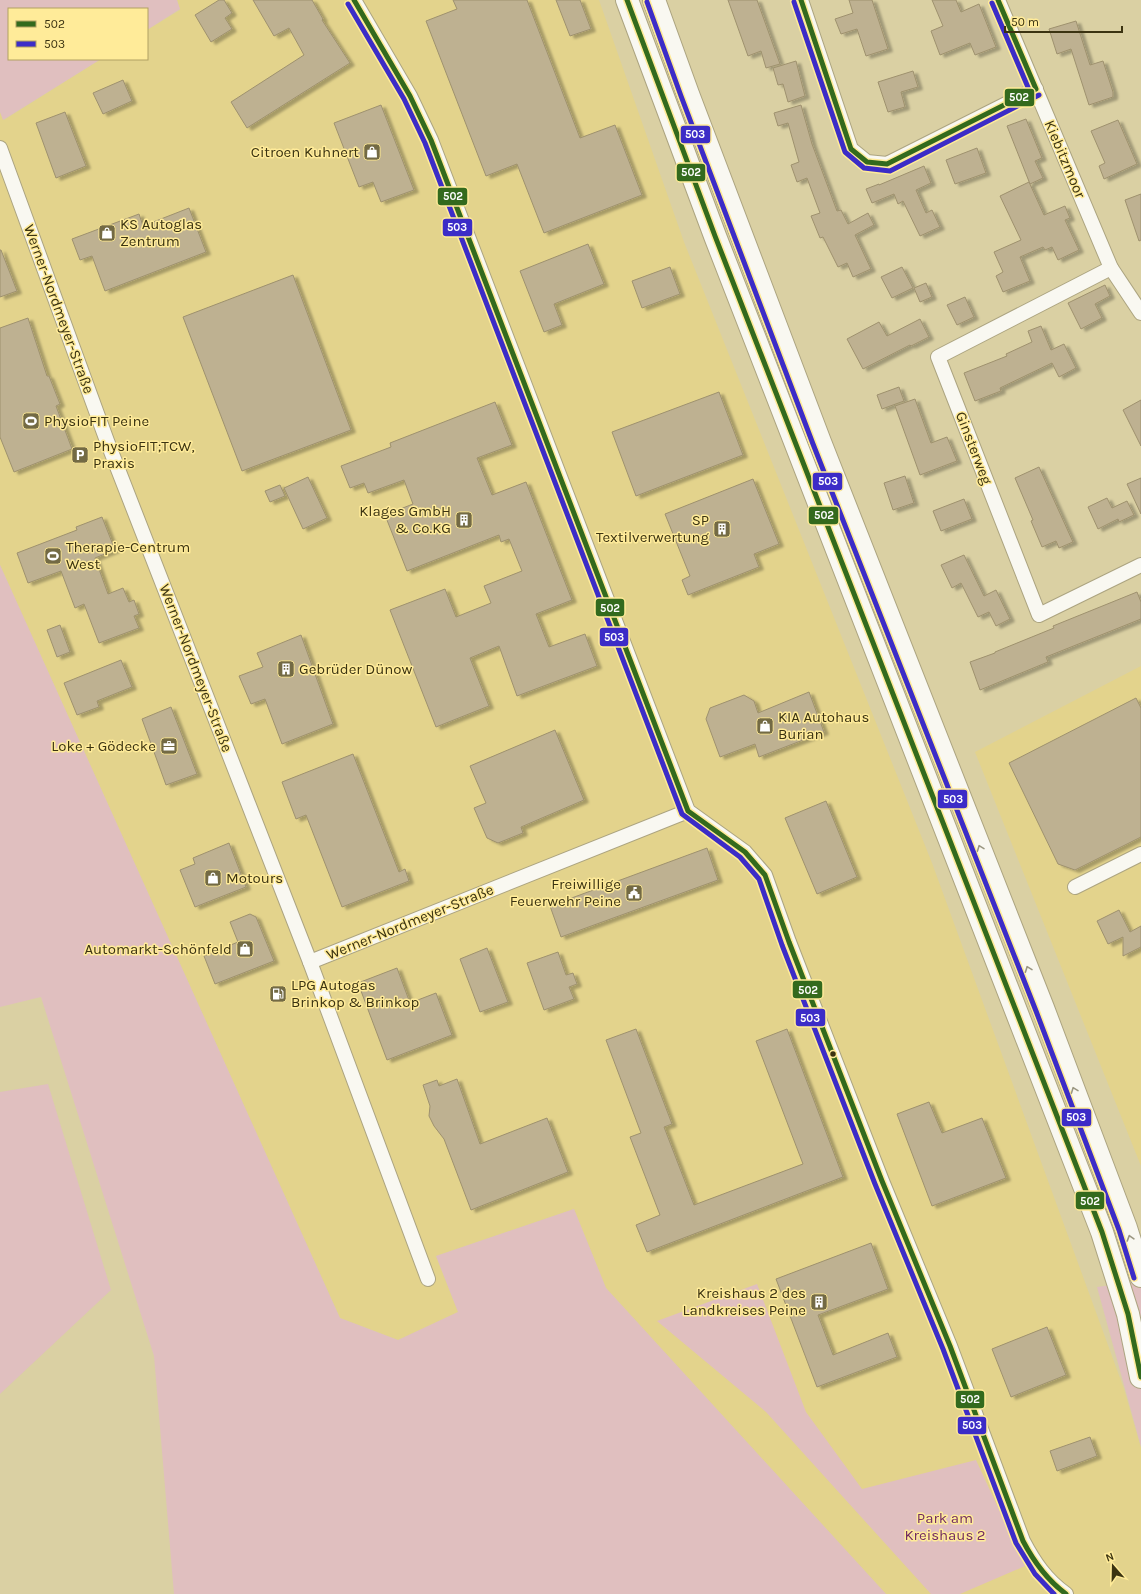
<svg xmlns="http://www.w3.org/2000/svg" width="1141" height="1594" font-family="Karla,sans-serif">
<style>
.built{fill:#e3d38c}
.green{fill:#e0bfbf}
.building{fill:#beb191;stroke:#9e916e;filter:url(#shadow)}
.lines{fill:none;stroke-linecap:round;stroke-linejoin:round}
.street-casing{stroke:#aca480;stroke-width:16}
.highway-casing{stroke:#aca480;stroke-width:24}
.street{stroke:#f9f8f1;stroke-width:14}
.highway{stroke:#f9f8f1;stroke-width:22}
.bus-1-casing{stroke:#ffeb99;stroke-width:8}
.bus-2-casing{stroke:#ffeb99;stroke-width:8}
.bus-1{stroke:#336a1d;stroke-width:5}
.bus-2{stroke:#3c2cc7;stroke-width:5}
.oneway{stroke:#9a9681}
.bus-dot{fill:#3b3311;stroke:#ffeb99;stroke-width:1.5}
.labels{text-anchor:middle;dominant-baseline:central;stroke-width:3;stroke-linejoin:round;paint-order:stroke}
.poi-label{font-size:15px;fill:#3b3311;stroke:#ffeb99;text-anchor:start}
.street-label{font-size:15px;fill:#3b3311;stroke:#ffeb99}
.park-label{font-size:15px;fill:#722b63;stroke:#ffeb99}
.line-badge{stroke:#ffeb99;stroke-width:1.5}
.badge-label{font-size:11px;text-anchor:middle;font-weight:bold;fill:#fff}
</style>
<defs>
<filter id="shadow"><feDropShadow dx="4.5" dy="2.5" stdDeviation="1" flood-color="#0004"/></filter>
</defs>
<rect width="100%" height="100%" fill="#dad0a3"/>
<g class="built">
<polygon points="177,0 599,0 684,242 932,863 1124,1389 1141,1448 1141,1594 886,1594 606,1288 574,1209 436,1256 458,1312 398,1340 340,1318 0,565 0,112 4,120 101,59 147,59 147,30 180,10"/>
<polygon points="1141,666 1141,1166 975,752"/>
</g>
<g class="green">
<polygon points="0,0 177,0 180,9 147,30 147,9 9,9 9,59 101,59 3,120 0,112"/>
<polygon points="0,565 340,1318 398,1340 458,1312 436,1256 574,1209 606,1288 886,1594 174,1594 154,1356 41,997 0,1007"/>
<polygon points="48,1084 111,1290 0,1394 0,1092"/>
<polygon points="1141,1281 1141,1447 1097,1287"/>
<polygon points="757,1284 806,1412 862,1489 976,1460 1025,1566 960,1594 931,1594 766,1412 657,1321"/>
</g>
<g class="building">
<polygon points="219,0 224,0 232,13 225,18 232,29 211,42 195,15"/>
<polygon points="253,0 312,0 323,19 322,20 350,63 247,128 231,102 304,55 289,28 274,36"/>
<polygon points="453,0 527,0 580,138 615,125 642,195 544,233 517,164 486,176 426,21 457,9"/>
<polygon points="556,0 580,0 591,29 570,36"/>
<polygon points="728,0 757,0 780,64 766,68 761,51 748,56"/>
<polygon points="849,0 872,0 888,49 866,56 857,29 841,34 835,19 853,13"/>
<polygon points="932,0 956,0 961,12 979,4 996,47 975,55 970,43 940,55 931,31 943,26"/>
<polygon points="1076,21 1090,65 1103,61 1113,92 1113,97 1089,105 1071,49 1057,54 1049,29"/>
<polygon points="796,61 805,96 788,102 783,84 778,85 773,68"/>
<polygon points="913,71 918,87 901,92 905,107 888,112 878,82"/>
<polygon points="123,80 132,101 103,114 93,93"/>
<polygon points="381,105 414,190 381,202 373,182 359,187 334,123"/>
<polygon points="801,105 812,144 837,211 841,210 848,224 868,213 874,225 855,235 871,269 853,277 847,263 838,267 823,237 820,238 811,216 820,213 807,178 797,182 791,165 799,162 788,123 778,126 774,113"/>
<polygon points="65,112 86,166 56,178 36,123"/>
<polygon points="1026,119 1042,158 1035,161 1043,178 1030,184 1007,126"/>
<polygon points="1118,120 1137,164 1104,179 1099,166 1105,163 1091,131"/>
<polygon points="977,148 986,173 955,184 946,160"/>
<polygon points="924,166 931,183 916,190 926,213 932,210 940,227 920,236 903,201 898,204 894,194 872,203 866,189 879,184 879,185"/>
<polygon points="1029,182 1044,215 1065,206 1070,218 1065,220 1079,250 1058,260 1052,247 1045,250 1043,247 1020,257 1030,281 1003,292 996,276 1003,272 994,252 1021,240 1000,196"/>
<polygon points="1141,194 1141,240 1139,241 1125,200"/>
<polygon points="189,208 206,252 105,291 92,256 80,260 72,239 139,214 143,226"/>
<polygon points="588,244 604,284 554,304 562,325 544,332 520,271"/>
<polygon points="0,250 1,250 17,291 0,297"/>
<polygon points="670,267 680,294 642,308 632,281"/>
<polygon points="902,267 913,288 892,298 881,277"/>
<polygon points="293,275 351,430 242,471 183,317"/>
<polygon points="926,283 932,297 920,302 914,288"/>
<polygon points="1105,285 1110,296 1095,304 1102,318 1081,329 1068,303"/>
<polygon points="965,297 974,317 957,325 947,305"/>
<polygon points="28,318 47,376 49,376 60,404 56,406 72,449 14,472 0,437 0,328"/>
<polygon points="920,319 929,337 911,346 910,345 863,369 847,339 879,322 887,336"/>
<polygon points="1041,326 1051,350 1064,344 1076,368 1059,377 1052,363 1000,388 1001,391 975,401 964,373 1007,356 1006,354 1032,342 1028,331"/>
<polygon points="899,387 904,401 882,409 877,395"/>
<polygon points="719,392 743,455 636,496 612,432"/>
<polygon points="915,399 931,443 947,437 957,461 920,475 895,406"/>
<polygon points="1141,400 1141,446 1123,410"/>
<polygon points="495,402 512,445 477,458 492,495 526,482 572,600 536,614 549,647 585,634 597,666 517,696 499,646 470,658 489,706 436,727 390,610 445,589 456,617 491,603 484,586 522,571 509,539 501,542 499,535 407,571 385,515 413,504 404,480 368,493 364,483 350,488 341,466 391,447 390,443"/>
<polygon points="1039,467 1073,542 1059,548 1056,541 1042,547 1031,521 1033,520 1015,478"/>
<polygon points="905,476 914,503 893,510 884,483"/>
<polygon points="308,477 327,518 303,529 284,488"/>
<polygon points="1141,478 1141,514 1127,484"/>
<polygon points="753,479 779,544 754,554 759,567 688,595 682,580 690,576 665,514"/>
<polygon points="280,485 285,496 270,502 265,491"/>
<polygon points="1107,498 1112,508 1127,501 1134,515 1119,522 1118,519 1098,529 1088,507"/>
<polygon points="964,499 972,519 941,531 933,511"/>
<polygon points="102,517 115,550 95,558 108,594 123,588 129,602 134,600 139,614 134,616 139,628 99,643 84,604 75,608 61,571 28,583 17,553 77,530 76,527"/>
<polygon points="964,555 984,596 996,590 1010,619 996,626 989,612 978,617 961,583 952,588 941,565"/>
<polygon points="1137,592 1141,602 1141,619 1046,657 1048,662 980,690 970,662 995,653 995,652 1054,628 1053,626"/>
<polygon points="60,625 70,652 57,657 47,630"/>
<polygon points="301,635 333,724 282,744 265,699 251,704 239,676 263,667 257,653"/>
<polygon points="121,660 132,687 97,701 99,707 77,715 64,683"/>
<polygon points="809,692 824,732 759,757 755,744 720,757 706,719 710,708 744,695 754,701 758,713"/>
<polygon points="1136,698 1141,708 1141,837 1075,870 1058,864 1009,763"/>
<polygon points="171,707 197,774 166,785 142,719"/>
<polygon points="555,730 584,800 521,827 523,833 498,843 487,838 474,808 486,803 470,766"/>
<polygon points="353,754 399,872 405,869 409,881 342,907 306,815 296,819 282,782"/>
<polygon points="826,801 857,877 817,894 785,818"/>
<polygon points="229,843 246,887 195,907 180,870 195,864 193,858"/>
<polygon points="707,848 718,880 561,937 550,906"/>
<polygon points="1119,910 1130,932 1141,926 1141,947 1123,956 1123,937 1108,944 1097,921"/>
<polygon points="250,914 256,917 274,961 215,984 204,956 238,942 230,922"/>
<polygon points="487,948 508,1002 480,1012 460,959"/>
<polygon points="558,952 566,975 573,973 577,984 569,987 574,999 544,1010 527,963"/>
<polygon points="397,968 410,1003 436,993 452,1035 387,1060 358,983"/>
<polygon points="636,1029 672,1124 664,1127 694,1205 803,1164 756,1041 787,1029 843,1177 647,1252 636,1225 660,1215 630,1137 641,1133 606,1040"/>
<polygon points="457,1079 480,1144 547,1118 568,1172 471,1210 444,1139 434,1126 429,1116 430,1106 423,1085 437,1080 439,1086"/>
<polygon points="929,1102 942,1133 982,1118 1006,1178 932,1206 897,1114"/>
<polygon points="871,1243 888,1289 818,1315 833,1355 888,1333 897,1357 817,1387 776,1279"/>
<polygon points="1047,1327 1066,1375 1011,1397 992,1349"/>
<polygon points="1090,1437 1097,1456 1057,1471 1050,1451"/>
</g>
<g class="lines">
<defs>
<g id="street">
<path d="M354,0l56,96 21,44 257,671 57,41 20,23 24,67 93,239 68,165 73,195c11,21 23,39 43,53"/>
<polyline points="801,0 851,149 867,162 887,164 1036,89"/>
<polyline points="998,0 1111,268 1141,313"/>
<polyline points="0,148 107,441 310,962 428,1279"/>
<polyline points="1111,268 938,357 1039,615 1141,565"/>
<polyline points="1075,887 1141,854"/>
<polyline points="310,962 688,811"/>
</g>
<g id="highway">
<polyline points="627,0 715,236 1102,1232 1128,1314 1141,1377"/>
<polyline points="654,0 688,94 820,442 1043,1008 1126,1228 1141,1276"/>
</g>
</defs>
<use href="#street" class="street-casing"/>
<use href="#highway" class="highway-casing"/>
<use href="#street" class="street"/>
<use href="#highway" class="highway"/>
<defs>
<g id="bus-1">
<path d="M354,0l56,96 21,44 257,671 57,41 20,23 24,67 93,239 68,165 73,195c11,21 24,39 43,53"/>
<polyline points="627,0 715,236 1102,1232 1128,1314 1141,1377"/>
<polyline points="801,0 851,149 867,162 887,164 1036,89 998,0"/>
</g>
<g id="bus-2">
<polyline points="647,2 681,96 813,444 1036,1011 1119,1230 1134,1278"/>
<polyline points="794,2 845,152 864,168 890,171 1039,95"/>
<polyline points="992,3 1030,92"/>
<polyline points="348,4 404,99 425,143 682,814 740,857 759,879 782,945 875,1184 943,1349 1016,1543 1035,1574 1054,1594"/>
</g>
</defs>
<use href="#bus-1" class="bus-1-casing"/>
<use href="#bus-2" class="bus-2-casing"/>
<use href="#bus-1" class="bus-1"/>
<use href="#bus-2" class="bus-2"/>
</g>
<defs><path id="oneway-chevron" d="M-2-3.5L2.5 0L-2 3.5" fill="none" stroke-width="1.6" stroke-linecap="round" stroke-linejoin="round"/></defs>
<g class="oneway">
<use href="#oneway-chevron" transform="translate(980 848) rotate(-111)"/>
<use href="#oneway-chevron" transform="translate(1028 969) rotate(-111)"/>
<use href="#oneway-chevron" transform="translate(1074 1090) rotate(-111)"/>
<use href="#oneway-chevron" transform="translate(1130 1238) rotate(-107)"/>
</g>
<defs>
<symbol id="shop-square" viewBox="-11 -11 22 22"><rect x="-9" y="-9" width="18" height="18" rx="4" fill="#736a44" stroke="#ffeb99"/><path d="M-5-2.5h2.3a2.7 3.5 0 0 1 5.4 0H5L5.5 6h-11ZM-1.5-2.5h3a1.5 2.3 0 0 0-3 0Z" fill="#fff"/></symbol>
<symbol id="stadium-square" viewBox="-11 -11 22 22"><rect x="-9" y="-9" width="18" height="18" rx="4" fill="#736a44" stroke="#ffeb99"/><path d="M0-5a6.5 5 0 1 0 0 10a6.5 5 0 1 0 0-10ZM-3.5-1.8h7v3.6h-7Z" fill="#fff"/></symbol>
<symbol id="parking-square" viewBox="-11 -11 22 22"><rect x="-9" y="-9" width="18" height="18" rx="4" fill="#736a44" stroke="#ffeb99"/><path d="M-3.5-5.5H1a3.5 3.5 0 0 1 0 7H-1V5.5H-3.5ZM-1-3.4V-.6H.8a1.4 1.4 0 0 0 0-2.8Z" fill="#fff"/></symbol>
<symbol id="building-square" viewBox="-11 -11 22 22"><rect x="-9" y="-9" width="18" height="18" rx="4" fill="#736a44" stroke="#ffeb99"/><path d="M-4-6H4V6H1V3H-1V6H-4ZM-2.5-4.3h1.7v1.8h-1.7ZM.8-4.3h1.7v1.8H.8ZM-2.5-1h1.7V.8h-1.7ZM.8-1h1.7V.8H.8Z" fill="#fff"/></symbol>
<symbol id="office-square" viewBox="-11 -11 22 22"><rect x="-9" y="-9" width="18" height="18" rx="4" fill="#736a44" stroke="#ffeb99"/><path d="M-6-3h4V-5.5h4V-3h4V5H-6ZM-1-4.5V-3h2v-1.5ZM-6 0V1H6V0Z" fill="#fff"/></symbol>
<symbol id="civic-square" viewBox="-11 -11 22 22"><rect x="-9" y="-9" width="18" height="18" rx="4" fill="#736a44" stroke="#ffeb99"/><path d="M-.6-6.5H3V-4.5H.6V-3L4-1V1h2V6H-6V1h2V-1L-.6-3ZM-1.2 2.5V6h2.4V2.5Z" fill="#fff"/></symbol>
<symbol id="fuel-square" viewBox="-11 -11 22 22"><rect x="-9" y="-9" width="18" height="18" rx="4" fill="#736a44" stroke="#ffeb99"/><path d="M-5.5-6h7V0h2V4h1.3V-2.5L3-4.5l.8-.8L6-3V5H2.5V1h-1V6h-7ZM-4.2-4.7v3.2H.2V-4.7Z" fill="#fff"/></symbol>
</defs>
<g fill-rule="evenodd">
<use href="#shop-square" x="362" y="142" width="20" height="20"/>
<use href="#shop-square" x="97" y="223" width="20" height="20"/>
<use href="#stadium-square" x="21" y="411" width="20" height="20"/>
<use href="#parking-square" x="70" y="445" width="20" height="20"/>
<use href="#building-square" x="454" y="510" width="20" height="20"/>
<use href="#building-square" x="712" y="519" width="20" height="20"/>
<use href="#stadium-square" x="43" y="546" width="20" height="20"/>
<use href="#building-square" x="276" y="659" width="20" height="20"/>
<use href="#shop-square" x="755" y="716" width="20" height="20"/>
<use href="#office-square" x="159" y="736" width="20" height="20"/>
<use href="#shop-square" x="203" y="868" width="20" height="20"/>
<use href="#civic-square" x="624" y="883" width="20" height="20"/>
<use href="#shop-square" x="235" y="939" width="20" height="20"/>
<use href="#fuel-square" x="268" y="984" width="20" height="20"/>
<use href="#building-square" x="809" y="1292" width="20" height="20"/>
</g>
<circle class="bus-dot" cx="833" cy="1054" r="3.5"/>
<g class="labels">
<g class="poi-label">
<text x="359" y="152" text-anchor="end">Citroen Kuhnert</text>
<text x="120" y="224">KS Autoglas<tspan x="120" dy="17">Zentrum</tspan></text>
<text x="44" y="421">PhysioFIT Peine</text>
<text x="93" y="446">PhysioFIT;TCW,<tspan x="93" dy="17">Praxis</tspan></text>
<text x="451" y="511" text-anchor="end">Klages GmbH<tspan x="451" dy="17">&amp; Co.KG</tspan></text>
<text x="709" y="520" text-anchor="end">SP<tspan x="709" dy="17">Textilverwertung</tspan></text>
<text x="66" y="547">Therapie-Centrum<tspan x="66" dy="17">West</tspan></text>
<text x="299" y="669">Gebrüder Dünow</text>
<text x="778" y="717">KIA Autohaus<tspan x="778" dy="17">Burian</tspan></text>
<text x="156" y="746" text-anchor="end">Loke + Gödecke</text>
<text x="226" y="878">Motours</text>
<text x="621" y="884" text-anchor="end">Freiwillige<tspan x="621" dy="17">Feuerwehr Peine</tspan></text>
<text x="232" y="949" text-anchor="end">Automarkt-Schönfeld</text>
<text x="291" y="985">LPG Autogas<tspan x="291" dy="17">Brinkop &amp; Brinkop</tspan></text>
<text x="806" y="1293" text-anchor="end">Kreishaus 2 des<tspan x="806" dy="17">Landkreises Peine</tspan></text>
</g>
<g class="street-label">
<text transform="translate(1065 159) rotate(67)">Kiebitzmoor</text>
<text transform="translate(59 309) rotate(70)">Werner-Nordmeyer-Straße</text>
<text transform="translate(974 448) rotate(69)">Ginsterweg</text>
<text transform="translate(196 668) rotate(69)">Werner-Nordmeyer-Straße</text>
<text transform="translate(410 922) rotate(-22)">Werner-Nordmeyer-Straße</text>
</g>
<g class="park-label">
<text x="945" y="1518">Park am<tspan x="945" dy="17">Kreishaus 2</tspan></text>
</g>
</g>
<g class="line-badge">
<rect x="1004" y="88" width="31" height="19" rx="4" fill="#336a1d"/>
<rect x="680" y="125" width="31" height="19" rx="4" fill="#3c2cc7"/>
<rect x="676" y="163" width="30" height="19" rx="4" fill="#336a1d"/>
<rect x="437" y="187" width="31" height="19" rx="4" fill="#336a1d"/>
<rect x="442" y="218" width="31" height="19" rx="4" fill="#3c2cc7"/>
<rect x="812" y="472" width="31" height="19" rx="4" fill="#3c2cc7"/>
<rect x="808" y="506" width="31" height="19" rx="4" fill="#336a1d"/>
<rect x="595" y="598" width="30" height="19" rx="4" fill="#336a1d"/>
<rect x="599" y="627" width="30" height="20" rx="4" fill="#3c2cc7"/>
<rect x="937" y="789" width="31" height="20" rx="4" fill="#3c2cc7"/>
<rect x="792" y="980" width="31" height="19" rx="4" fill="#336a1d"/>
<rect x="795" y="1008" width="31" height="19" rx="4" fill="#3c2cc7"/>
<rect x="1061" y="1108" width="31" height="19" rx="4" fill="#3c2cc7"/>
<rect x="1075" y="1191" width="30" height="19" rx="4" fill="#336a1d"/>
<rect x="955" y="1390" width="30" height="19" rx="4" fill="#336a1d"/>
<rect x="957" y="1416" width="30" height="19" rx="4" fill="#3c2cc7"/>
</g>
<g class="badge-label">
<text x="1019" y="101">502</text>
<text x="695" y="138">503</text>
<text x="691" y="176">502</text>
<text x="453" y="200">502</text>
<text x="457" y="231">503</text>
<text x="828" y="485">503</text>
<text x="824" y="519">502</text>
<text x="610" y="612">502</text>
<text x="614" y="641">503</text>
<text x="953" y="803">503</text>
<text x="808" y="994">502</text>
<text x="810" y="1022">503</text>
<text x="1076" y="1121">503</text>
<text x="1090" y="1205">502</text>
<text x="970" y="1403">502</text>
<text x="972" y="1429">503</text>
</g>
<rect x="8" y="8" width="140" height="52" fill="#ffeb99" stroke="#b1a163"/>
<rect x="16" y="21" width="20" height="6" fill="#336a1d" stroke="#b1a163"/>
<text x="44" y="28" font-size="12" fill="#3b3311">502</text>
<rect x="16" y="41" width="20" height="6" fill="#3c2cc7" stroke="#b1a163"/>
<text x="44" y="48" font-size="12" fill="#3b3311">503</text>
<g transform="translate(1113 1566) rotate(340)" stroke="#ffeb99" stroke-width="3" paint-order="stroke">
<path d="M0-3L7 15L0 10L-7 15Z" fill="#3b3311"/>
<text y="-6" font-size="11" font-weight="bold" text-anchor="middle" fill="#3b3311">N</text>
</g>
<path d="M1005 26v6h117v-6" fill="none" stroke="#3b3311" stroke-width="2"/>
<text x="1011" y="26" font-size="12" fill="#3b3311" stroke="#ffeb99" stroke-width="3" paint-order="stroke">50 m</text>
</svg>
